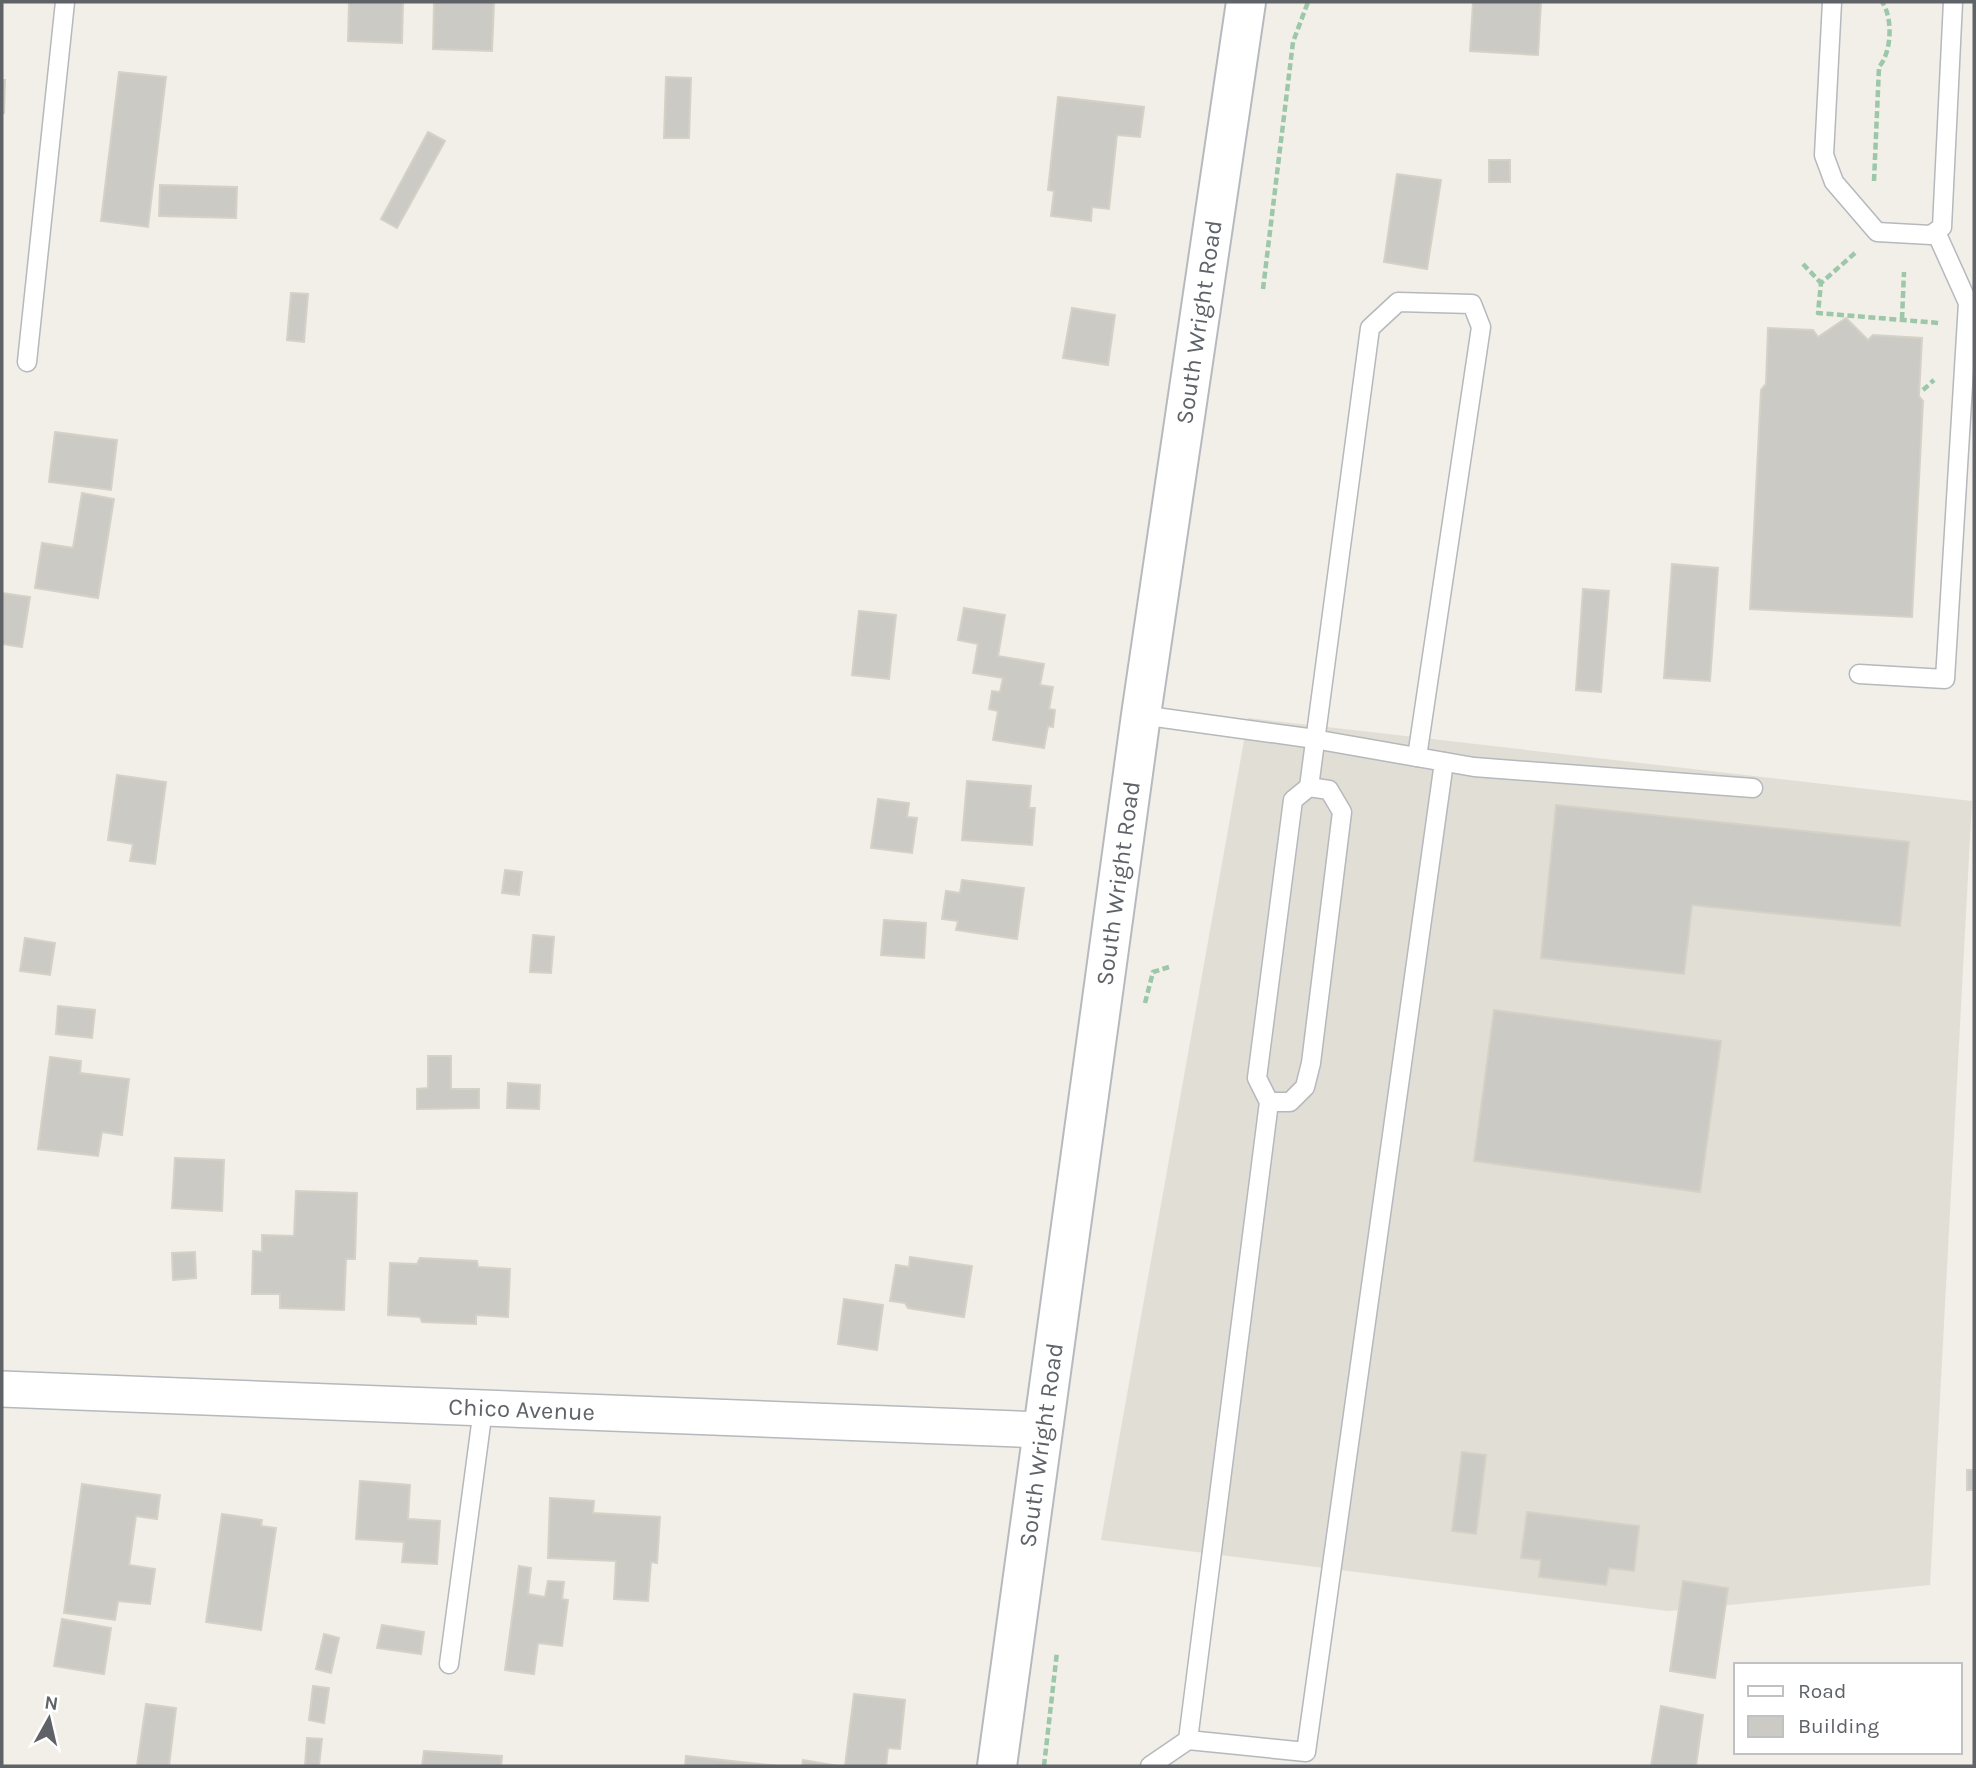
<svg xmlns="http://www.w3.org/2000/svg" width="1976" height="1768" font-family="Karla,sans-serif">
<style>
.education{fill:#e1ded6}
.building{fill:#cccac5;stroke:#d6d1c6;stroke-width:2}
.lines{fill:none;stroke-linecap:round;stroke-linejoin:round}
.service-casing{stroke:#b5b8bc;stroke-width:21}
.minor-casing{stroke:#b5b8bc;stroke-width:38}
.secondary-casing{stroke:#b6babf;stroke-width:42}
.path{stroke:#9cc7a9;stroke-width:4.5;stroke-dasharray:7 3.5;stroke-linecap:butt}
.service{stroke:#fff;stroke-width:18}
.minor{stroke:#fff;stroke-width:35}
.secondary{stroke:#fff;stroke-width:38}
.labels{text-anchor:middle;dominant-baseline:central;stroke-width:5;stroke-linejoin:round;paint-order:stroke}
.street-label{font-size:24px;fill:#5f6368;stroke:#fff}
</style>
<rect width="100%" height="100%" fill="#f1efe8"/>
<polygon class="education" points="1248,718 1972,801 1930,1585 1668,1611 1101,1540"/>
<g class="building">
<polygon points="349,2 403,2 402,43 348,41"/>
<polygon points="434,2 494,2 492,51 433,49"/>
<polygon points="1473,2 1541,2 1538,55 1470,51"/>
<polygon points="119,72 166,77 148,227 101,221"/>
<polygon points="666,77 691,78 689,138 664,138"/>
<polygon points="2,80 5,80 4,113 2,113"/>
<polygon points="1058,97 1144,107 1140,137 1117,135 1109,209 1092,207 1091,221 1051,216 1054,191 1048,190"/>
<polygon points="428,132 445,141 397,228 381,219"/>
<rect x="1489" y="160" width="21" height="22"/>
<polygon points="1397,174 1441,180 1427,269 1384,262"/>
<polygon points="160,185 237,187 236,218 159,216"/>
<polygon points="291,293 308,294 304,342 287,340"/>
<polygon points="1072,308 1115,315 1108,365 1063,358"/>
<polygon points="1846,318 1868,340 1873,335 1922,338 1919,396 1923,401 1912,617 1750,609 1761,390 1766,384 1768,328 1813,330 1818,337"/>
<polygon points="55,432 117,440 111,490 49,482"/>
<polygon points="82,493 114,499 98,598 35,588 42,543 73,548"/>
<polygon points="1672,564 1718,568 1710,681 1664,678"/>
<polygon points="1583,589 1609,591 1601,692 1576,690"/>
<polygon points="2,593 30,597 22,647 2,644"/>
<polygon points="964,608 1005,615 998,656 1044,664 1040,685 1053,687 1049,709 1055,710 1053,727 1048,726 1044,748 993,740 998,711 989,709 992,691 1000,692 1003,678 973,673 978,644 958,640"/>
<polygon points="859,611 896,615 889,679 852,675"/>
<polygon points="117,775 166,782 155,864 130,861 133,844 108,840"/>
<polygon points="967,781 1031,786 1029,808 1035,808 1032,845 962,840"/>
<polygon points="878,799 909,803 907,817 917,818 912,853 871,848"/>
<polygon points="1556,805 1909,842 1900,926 1692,905 1684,974 1541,958"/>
<polygon points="505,870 522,872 519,895 502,893"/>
<polygon points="962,880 1024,888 1017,939 956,930 958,921 942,919 946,891 960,893"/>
<polygon points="884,920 926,923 924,958 881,955"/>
<polygon points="533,935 554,937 551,973 530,972"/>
<polygon points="25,938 55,943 50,975 20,971"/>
<polygon points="58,1006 95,1010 92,1038 56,1034"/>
<polygon points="1494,1010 1721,1041 1700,1192 1474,1161"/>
<polygon points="428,1056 451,1056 451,1089 479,1089 479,1108 417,1109 417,1089 428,1088"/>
<polygon points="50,1057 81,1061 80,1073 129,1079 122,1135 102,1132 98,1156 38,1149"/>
<polygon points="508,1083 540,1085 539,1109 507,1108"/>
<polygon points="175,1158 224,1160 222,1211 172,1208"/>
<polygon points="296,1191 357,1193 355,1259 346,1259 344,1310 280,1308 280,1294 252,1294 253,1251 262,1252 262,1235 294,1236"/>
<polygon points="195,1252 196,1278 173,1280 172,1253"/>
<polygon points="910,1257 972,1266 964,1317 908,1308 905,1303 890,1301 896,1265 909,1267"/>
<polygon points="420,1258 477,1261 478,1267 510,1269 508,1317 476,1315 476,1324 422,1322 420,1317 388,1315 390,1263 417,1264"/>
<polygon points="844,1299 883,1305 877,1350 838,1344"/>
<polygon points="1462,1452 1486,1455 1476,1534 1452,1531"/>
<rect x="1967" y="1470" width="7" height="20"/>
<polygon points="360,1481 410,1485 408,1519 440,1521 437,1564 402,1562 404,1542 356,1539"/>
<polygon points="82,1484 160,1495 157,1519 136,1516 129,1565 155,1569 150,1604 118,1601 115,1620 64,1613"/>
<polygon points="550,1498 594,1501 593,1513 660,1517 657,1563 651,1562 648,1601 614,1599 616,1561 548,1558"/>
<polygon points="1527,1512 1639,1526 1634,1571 1609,1568 1606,1585 1539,1577 1541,1560 1521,1558"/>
<polygon points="222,1514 262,1520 261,1526 276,1528 261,1630 206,1622"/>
<polygon points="519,1566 531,1568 528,1594 545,1597 548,1581 564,1582 562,1599 568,1600 562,1646 538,1643 534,1674 505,1670"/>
<polygon points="1683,1581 1728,1588 1715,1678 1670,1671"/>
<polygon points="62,1619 111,1628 104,1674 54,1666"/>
<polygon points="382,1625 424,1632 421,1654 377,1648"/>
<polygon points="324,1634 339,1638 331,1673 316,1669"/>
<polygon points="313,1686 329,1688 324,1723 309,1720"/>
<polygon points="854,1694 905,1700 900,1749 888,1748 886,1766 845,1766"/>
<polygon points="146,1704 176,1708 169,1766 137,1766"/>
<polygon points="1661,1706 1703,1715 1696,1766 1651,1766"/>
<polygon points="307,1738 322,1739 319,1766 305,1766"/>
<polygon points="424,1751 502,1756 501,1766 422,1766"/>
<polygon points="686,1756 779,1766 685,1766"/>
<polygon points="803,1760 838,1766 802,1766"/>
</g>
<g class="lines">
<defs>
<g id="service">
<polyline points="1832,2 1824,155 1834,182 1877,232 1931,235 1942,227 1953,2"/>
<polyline points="27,362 65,2"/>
<polyline points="1859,674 1945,679 1968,303 1936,232"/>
<polyline points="1141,715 1308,738 1474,767 1753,788"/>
<polyline points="1309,787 1370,328 1398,302 1472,304 1481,327 1417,757"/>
<polyline points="449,1664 483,1409"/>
<polyline points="1188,1740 1306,1752 1444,762"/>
<polyline points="1150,1766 1188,1740 1269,1102 1257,1078 1293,800 1309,787 1329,790 1342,812 1311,1063 1305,1087 1290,1102 1269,1102"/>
</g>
<g id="minor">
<path id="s1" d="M2,1389l1041,41"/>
</g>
<g id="secondary">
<path id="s2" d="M997,1766l144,-1051 105,-713"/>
</g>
</defs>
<use href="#service" class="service-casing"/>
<use href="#minor" class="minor-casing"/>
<use href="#secondary" class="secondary-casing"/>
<g class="path">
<path d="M1874,181l5,-114c13,-15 14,-50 3,-65"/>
<polyline points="1855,253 1821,283 1818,313 1939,323"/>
<polyline points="1803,264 1821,283"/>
<polyline points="1263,289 1293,42 1308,2"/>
<polyline points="1902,319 1904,272"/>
<polyline points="1923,390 1934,380"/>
<polyline points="1145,1003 1153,972 1169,967"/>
<polyline points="1044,1766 1057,1652"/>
</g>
<use href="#service" class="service"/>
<use href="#minor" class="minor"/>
<use href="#secondary" class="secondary"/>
</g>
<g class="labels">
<g class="street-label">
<text stroke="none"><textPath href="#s2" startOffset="1458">South Wright Road</textPath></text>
<text stroke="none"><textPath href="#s2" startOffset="891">South Wright Road</textPath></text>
<text stroke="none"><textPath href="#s1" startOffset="520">Chico Avenue</textPath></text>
<text stroke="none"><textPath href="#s2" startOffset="324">South Wright Road</textPath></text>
</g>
</g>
<rect width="1976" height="1768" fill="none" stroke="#5f6368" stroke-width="7"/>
<rect x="1734" y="1663" width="228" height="91" fill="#ffffff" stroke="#bfc1c3" stroke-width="2"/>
<rect x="1748" y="1686" width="35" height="10" fill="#ffffff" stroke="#bfc1c3" stroke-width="2"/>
<text x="1798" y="1698" font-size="21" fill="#5f6368">Road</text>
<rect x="1748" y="1716" width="35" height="21" fill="#cccac5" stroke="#bfc1c3" stroke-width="2"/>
<text x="1798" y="1733" font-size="21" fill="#5f6368">Building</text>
<g transform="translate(49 1719) rotate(8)" stroke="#ffffff" stroke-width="5" paint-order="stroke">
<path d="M0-5L12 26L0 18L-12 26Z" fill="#5f6368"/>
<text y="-10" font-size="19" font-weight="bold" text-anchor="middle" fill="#5f6368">N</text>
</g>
</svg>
